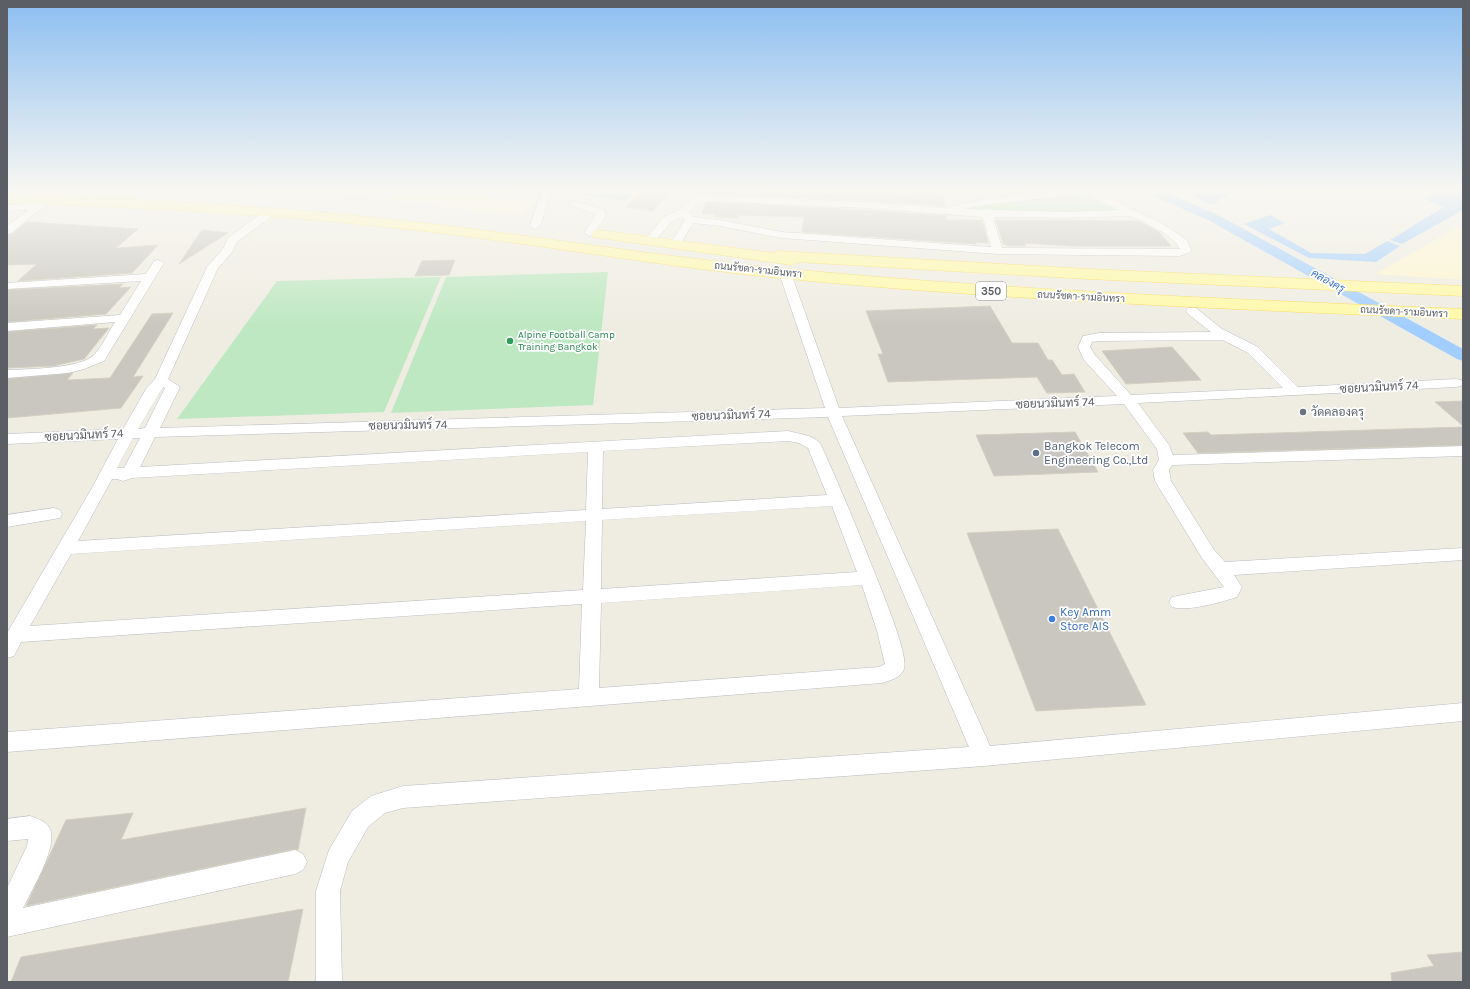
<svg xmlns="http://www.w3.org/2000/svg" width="1470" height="989" font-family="Karla,Sarabun,sans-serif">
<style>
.commercial{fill:#fff9d7}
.green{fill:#bde8c1}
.sand{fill:#fdf6cf}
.water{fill:#a2ceff}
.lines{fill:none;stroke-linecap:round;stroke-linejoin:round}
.canal{fill:#a2ceff;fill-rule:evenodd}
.building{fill:#c9c7bf;stroke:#d4cfc0}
.minor-casing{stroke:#babcc2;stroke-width:1}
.primary-casing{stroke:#fbda4f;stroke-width:1}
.minor{fill:#fff;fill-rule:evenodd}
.primary{fill:#fff9a7;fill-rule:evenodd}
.leisure-dot{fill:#2e9e5b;stroke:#fff;stroke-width:1.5}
.worship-dot{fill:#6b7280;stroke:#fff;stroke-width:1.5}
.service-dot{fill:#5c6f8a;stroke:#fff;stroke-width:1.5}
.shop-dot{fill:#3f7fe0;stroke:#fff;stroke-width:1.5}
.labels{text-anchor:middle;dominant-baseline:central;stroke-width:3.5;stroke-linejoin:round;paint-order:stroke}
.far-street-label{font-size:10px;fill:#5b5e64;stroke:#fff}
.far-leisure-label{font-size:10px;fill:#27864d;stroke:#fff;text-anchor:start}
.far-water-label{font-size:11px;font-style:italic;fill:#3c74cb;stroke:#fff}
.shield{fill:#fff;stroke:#8c8e92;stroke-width:1}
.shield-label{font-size:11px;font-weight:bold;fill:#5b5e64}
.street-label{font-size:12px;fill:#5b5e64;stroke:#fff}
.worship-label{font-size:12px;fill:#5b616d;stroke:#fff;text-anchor:start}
.service-label{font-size:12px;fill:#4e5e75;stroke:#fff;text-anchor:start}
.shop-label{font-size:12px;fill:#366cbe;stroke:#fff;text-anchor:start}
</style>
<rect width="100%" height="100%" fill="#efede2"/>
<polygon class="commercial" points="321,189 542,189 524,216 363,197"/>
<g class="green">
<path d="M1080,193l40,18c-51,1 -104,4 -155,-3z"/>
<polygon points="608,272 593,405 391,413 446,277"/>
<polygon points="441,277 384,412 177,419 277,281"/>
</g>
<polygon class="sand" points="1463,224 1463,280 1375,274"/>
<g class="water">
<polygon points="588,189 633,193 626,201 582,195"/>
<polygon points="1186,189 1234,189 1237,190 1213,204 1206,203 1196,197 1192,191"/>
<polygon points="1443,189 1463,189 1463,210 1402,244 1390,240 1444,207 1424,199"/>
<polygon points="1270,215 1285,223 1269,229 1311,253 1365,254 1387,241 1400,246 1376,262 1309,258 1244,224"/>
</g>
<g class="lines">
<polygon class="canal" points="1142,189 1158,189 1216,214 1463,349 1463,361 1457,359 1208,220 1144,192"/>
</g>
<g class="building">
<polygon points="643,189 671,189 653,211 626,207"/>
<polygon points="710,189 877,189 877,192 913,193 912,189 936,189 937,194 944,193 945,206 865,200 708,194"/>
<polygon points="706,202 865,210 946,216 946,220 982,220 988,243 976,242 976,244 802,232 804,217 738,215 738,218 714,217 715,214 702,214"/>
<polygon points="996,220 1138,221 1158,231 1171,246 1072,246 1025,243 1026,246 1009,246 1003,244"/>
<polygon points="27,222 138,229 116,248 158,245 132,273 18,281 37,264 7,265 7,235 12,234"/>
<polygon points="202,230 228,233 179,264"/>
<polygon points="455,260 449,275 415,276 422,261"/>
<polygon points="123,284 119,288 131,287 106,314 7,322 7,290"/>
<polygon points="990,306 1012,343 1038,343 1048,360 1052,360 1062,375 1074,374 1085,392 1047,393 1037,377 888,382 878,354 883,354 866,311"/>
<polygon points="173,313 133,377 143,376 121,408 7,418 7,379 73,373 67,380 110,378 152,314"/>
<polygon points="97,325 93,329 109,328 84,359 53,366 7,368 7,332"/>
<polygon points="1172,347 1201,380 1126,384 1102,351"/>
<polygon points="1463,401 1463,426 1435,402"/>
<polygon points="1463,427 1463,445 1198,453 1183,433 1208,432 1211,435"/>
<polygon points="1075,432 1098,472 994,476 976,435"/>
<polygon points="1058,529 1146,705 1036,711 967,533"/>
<polygon points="306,808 298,850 295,849 26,906 66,820 133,813 121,840"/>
<polygon points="303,909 288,982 11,982 21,957"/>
<polygon points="1463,952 1463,982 1392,982 1391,973 1434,966 1427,955"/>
</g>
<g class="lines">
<defs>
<g id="minor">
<polygon points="542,189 552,189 540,226 535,229 530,226"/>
<path d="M1074,189l21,2 66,32 26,17 4,10 -1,2 -10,4 -182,-2 -216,-16 -62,-12 -27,-3 -14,23h-8l-1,-2 15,-24 -3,-3 -10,4 -19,22h-8l-1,-2 20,-24 15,-7 14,-12 13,-3 159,7 80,6 38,-9zM1081,194l8,1 30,15 -53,2 -102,-3 19,-4zM706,201l159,7 118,9 8,30 -209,-15 -62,-12 -27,-3 -4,-5 10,-10zM1131,216c13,6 44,20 49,33l-178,-1 -9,-31 73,1z"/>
<polygon points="46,197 49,198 51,200 49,202 11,233 7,234 7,226 28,210 7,211 7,205 36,203"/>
<polygon points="575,201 605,210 606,215 593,235 589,236 584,233 596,214 572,206 570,204"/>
<path d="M270,209l4,1 1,2 -1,2 -37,28 -5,10 -14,16 -50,111 12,8 -20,41 665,-20 -45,-132 2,-2h8l2,2 47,132 278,-12 -33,-36 -6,-13 5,-11 16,-3 112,-1 -23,-18 -2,-3 2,-3h8l26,21 36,18 40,40 158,-8 5,1 2,3 -2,3 -5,1 -318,16 31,42 4,10 290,-9v10l-291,9 -3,5 2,11 43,69 11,12 238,-14v12l-229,15 8,12 -5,10c-15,5 -50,15 -65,10l-3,-5 3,-5 52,-10 -22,-29 -47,-77 -2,-11 6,-10 -2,-11 -33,-45 -282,12 148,330 473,-43v18l-479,45 -581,42 -18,5 -17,14 -20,35 -8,29 2,91h-26v-91l13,-41 23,-39 19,-15 32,-10 566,-39 -141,-330 -673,20 -15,30 648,-36c11,3 27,4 33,14 23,50 43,101 63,151 5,14 24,60 20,73 -2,8 -15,12 -22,14l-875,69v-20l572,-43 3,-85 -561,38 -7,14 -7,2v-25l85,-145 26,-49 -111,5v-10l116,-5 23,-40 9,-10 52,-112 16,-18 5,-11 38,-28zM1223,340l25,13 35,35 -152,7 -36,-40 -5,-8 2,-5 7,-1zM163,387l2,1 -20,40 -7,1zM133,438h7l-16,30h-7zM788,441l11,2 9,5 19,47 -225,14 1,-58zM588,452l-2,58 -508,31 34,-62h5l6,2 9,-3zM832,506l25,66 -256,17 1,-69zM586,521l-3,69 -553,36 41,-72zM862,585l15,46 8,33 -6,3 -280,21 2,-85z"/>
<path d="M158,260l6,3 -60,98 -20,8 -16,4 -61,5v-8c19,-1 75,-1 88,-16 8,-9 13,-21 20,-32l-108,9v-8l113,-8 21,-34 -134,8v-6l139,-9 8,-13z"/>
<polygon points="54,508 60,510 62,514 60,518 7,527 7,515"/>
<path d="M30,816c6,2 15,5 19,11 11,17 -18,64 -26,81l272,-58 8,4 4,8 -4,8 -8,4 -288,63v-49l20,-42 1,-7 -21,2v-22z"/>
</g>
<g id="primary">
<path d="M7,195c142,4 284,12 425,29 109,13 218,31 327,42 234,24 469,33 704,43v10c-235,-10 -470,-19 -704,-43 -109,-12 -218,-31 -327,-44 -141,-17 -283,-25 -425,-29z"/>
<polygon points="598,230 773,253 778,251 1088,269 1463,286 1463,296 1088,279 798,262 792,265 593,237 591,234 593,231"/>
</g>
</defs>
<use href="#minor" class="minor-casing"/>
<use href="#primary" class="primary-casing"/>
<use href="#minor" class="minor"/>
<use href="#primary" class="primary"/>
</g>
<linearGradient id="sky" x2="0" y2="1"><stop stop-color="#8cbef1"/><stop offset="0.58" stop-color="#f8f7f2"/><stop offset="1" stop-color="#f8f7f2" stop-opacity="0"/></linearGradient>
<rect width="1470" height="327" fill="url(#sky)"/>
<circle class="leisure-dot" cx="510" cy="341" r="4"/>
<circle class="worship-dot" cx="1303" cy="412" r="4"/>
<circle class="service-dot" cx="1036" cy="453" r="4"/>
<circle class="shop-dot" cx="1052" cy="619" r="4"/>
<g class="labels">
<g class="far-street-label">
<text transform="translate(758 270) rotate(6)">ถนนรัชดา-รามอินทรา</text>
<text transform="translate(1081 297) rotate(3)">ถนนรัชดา-รามอินทรา</text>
<text transform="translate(1404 312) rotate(3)">ถนนรัชดา-รามอินทรา</text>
</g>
<g class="far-leisure-label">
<text x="518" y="335">Alpine Football Camp<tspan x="518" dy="12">Training Bangkok</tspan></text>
</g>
<g class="far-water-label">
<text transform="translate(1328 281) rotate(29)">คลองครุ</text>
</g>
<rect class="shield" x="976" y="282" width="30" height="18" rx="3"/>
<g class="shield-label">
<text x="991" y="291">350</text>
</g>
<g class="street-label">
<text transform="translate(1379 387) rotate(-3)">ซอยนวมินทร์ 74</text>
<text transform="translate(1055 403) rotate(-2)">ซอยนวมินทร์ 74</text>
<text transform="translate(731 415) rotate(-2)">ซอยนวมินทร์ 74</text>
<text transform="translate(408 425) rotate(-1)">ซอยนวมินทร์ 74</text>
<text transform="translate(84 435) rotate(-3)">ซอยนวมินทร์ 74</text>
</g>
<g class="worship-label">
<text x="1311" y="412">วัดคลองครุ</text>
</g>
<g class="service-label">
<text x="1044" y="446">Bangkok Telecom<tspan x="1044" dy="14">Engineering Co.,Ltd</tspan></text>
</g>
<g class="shop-label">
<text x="1060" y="612">Key Amm<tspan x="1060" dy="14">Store AIS</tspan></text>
</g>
</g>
<rect width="1470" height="989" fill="none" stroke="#5b5e64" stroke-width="16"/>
</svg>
